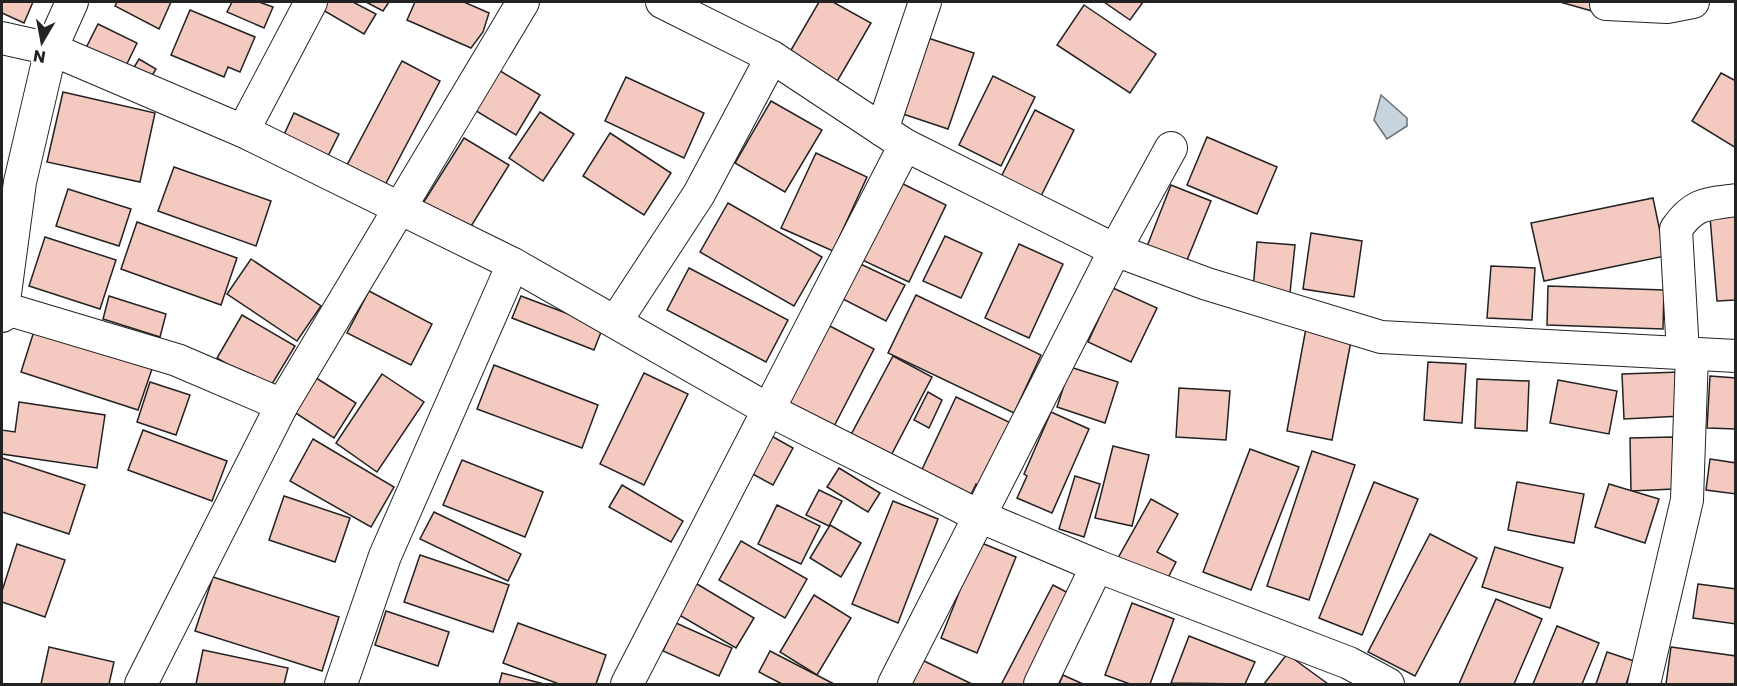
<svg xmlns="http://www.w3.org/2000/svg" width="1737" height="686" font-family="Poppins,sans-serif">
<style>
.water{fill:#c7d3dd;stroke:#6f6f6f;stroke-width:1.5}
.building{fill:#f3c9c0;stroke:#222;stroke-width:1.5}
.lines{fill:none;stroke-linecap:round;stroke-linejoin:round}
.minor-casing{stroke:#222;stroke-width:34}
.minor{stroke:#fff;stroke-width:32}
</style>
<rect width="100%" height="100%" fill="#fff"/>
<polygon class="water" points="1381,95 1407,118 1407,126 1387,139 1374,120"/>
<g class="building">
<polygon points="2,2 33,2 24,23 2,13"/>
<polygon points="117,2 171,2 159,29 115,6"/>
<polygon points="232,2 259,2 273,7 264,28 227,12"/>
<polygon points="318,2 353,2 376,14 364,34 316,6"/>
<polygon points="366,2 389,2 383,11"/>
<polygon points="415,2 464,2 489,13 483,32 471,48 407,20"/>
<polygon points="819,2 833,2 871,23 835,85 787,57"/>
<polygon points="1104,2 1143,2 1130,20"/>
<polygon points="1560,2 1595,2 1592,11"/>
<polygon points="1084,5 1156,54 1130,93 1057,45"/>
<polygon points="190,10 255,37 240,72 228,67 224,77 171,55"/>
<polygon points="98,24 137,43 123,72 84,52"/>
<polygon points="928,38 974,53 948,129 903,114"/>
<polygon points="139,59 156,69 147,84 130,74"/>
<polygon points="402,61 440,81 384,187 346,167"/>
<polygon points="492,66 540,95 516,135 468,106"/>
<polygon points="1721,73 1736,81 1736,148 1692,121"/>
<polygon points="993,76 1035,97 1001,166 959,145"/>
<polygon points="626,77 704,113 684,158 605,121"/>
<polygon points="63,92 155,113 140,182 47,162"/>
<polygon points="771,101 822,130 785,192 735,163"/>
<polygon points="1035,110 1074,130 1041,196 1001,177"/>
<polygon points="540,112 574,134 543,181 509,158"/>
<polygon points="294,113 339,134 326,160 282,139"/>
<polygon points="610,133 671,173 644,215 583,176"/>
<polygon points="1207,137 1277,167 1257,214 1187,185"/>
<polygon points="464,138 509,165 465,236 420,208"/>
<polygon points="816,153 867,177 833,251 781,228"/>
<polygon points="174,167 271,201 256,246 158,211"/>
<polygon points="895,180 946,205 909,282 858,258"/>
<polygon points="1171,185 1211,201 1183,270 1144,254"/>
<polygon points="68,189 131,209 119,246 56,226"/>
<polygon points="1653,198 1665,256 1544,281 1531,223"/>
<polygon points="728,203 822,257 794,306 700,252"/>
<polygon points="1736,214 1736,300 1717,301 1710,217"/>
<polygon points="137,222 237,258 221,305 121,269"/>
<polygon points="1311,233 1362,241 1354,297 1303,289"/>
<polygon points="945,236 982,253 961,298 923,281"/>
<polygon points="45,237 116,260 100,309 29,286"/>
<polygon points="1257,242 1295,245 1290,293 1253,290"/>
<polygon points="1019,244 1063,264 1029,338 985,318"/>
<polygon points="251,259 321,306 297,341 227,294"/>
<polygon points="852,260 905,285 886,321 835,295"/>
<polygon points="1491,266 1535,268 1532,320 1487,318"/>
<polygon points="689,268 788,320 766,362 667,310"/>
<polygon points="1548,286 1664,290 1663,329 1547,325"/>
<polygon points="1113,288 1157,308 1131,362 1088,342"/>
<polygon points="369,291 432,324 411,365 347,333"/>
<polygon points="916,295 1041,355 1014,413 888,353"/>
<polygon points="109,296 166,314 160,337 103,319"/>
<polygon points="521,296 603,327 594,350 512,318"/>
<polygon points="242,315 295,346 269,389 217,358"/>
<polygon points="826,324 874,349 830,434 782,410"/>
<polygon points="35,328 153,366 138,410 21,372"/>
<polygon points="1306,328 1352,336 1332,440 1287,431"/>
<polygon points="893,356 932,377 886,465 846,444"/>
<polygon points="1428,362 1466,364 1462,423 1424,420"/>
<polygon points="494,365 598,405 582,448 477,409"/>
<polygon points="1070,367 1118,382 1105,423 1057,407"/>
<polygon points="1680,372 1682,416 1624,419 1622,374"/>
<polygon points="644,373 688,394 644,485 600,464"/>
<polygon points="382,374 424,402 377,472 336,443"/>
<polygon points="313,376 356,403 334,438 291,410"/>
<polygon points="1710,376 1736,378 1736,429 1707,428"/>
<polygon points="1477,379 1529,381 1527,431 1475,428"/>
<polygon points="1558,380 1617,391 1609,434 1550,423"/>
<polygon points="150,382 190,395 176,435 137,422"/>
<polygon points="1179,388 1230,391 1226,440 1176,437"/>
<polygon points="928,392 942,400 929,428 914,420"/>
<polygon points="956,397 1011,423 981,487 976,484 968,501 918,478"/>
<polygon points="19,402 105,415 97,468 2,454 2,430 15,432"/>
<polygon points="1051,412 1089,429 1052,513 1017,498 1027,476 1024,474"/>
<polygon points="143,430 227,461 212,501 128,470"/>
<polygon points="768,434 793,448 773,485 747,471"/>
<polygon points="1673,437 1674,489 1631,491 1630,438"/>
<polygon points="313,439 394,487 371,527 290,481"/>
<polygon points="1113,446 1149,455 1132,526 1095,518"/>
<polygon points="1250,449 1299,467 1251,590 1203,572"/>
<polygon points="1312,451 1355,465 1309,600 1267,586"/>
<polygon points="2,458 85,485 69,534 2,512"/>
<polygon points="1710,459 1736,463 1736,494 1706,490"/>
<polygon points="462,460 543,492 525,537 443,505"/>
<polygon points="839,468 880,493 868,512 827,487"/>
<polygon points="1075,476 1100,484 1084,537 1059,529"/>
<polygon points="1374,482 1418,499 1362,635 1319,618"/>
<polygon points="1517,482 1584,494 1574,543 1508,530"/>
<polygon points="1609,484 1659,499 1645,543 1595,527"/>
<polygon points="622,485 683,521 671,542 609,507"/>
<polygon points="819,490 842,501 829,526 806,515"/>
<polygon points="284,496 350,518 335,562 269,540"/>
<polygon points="1151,499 1178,514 1157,552 1176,562 1165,584 1118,558"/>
<polygon points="893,501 938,519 898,623 852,604"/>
<polygon points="777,505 820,526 801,564 758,544"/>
<polygon points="434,512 521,554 508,581 420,539"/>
<polygon points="830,525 861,543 841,577 810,558"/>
<polygon points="1430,534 1477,558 1415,676 1368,652"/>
<polygon points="741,541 807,579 785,618 719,580"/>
<polygon points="979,542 1016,557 977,653 941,638"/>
<polygon points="17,544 65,560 45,617 2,602 2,591"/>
<polygon points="1495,547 1563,568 1550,608 1482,587"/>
<polygon points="420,555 509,585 493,632 404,602"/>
<polygon points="213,577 339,617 322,671 195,631"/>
<polygon points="692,581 754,618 736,648 674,612"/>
<polygon points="1698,584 1736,589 1736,624 1693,618"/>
<polygon points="1053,585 1076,597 1030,684 1004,684 1002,683"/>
<polygon points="814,595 851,618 817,675 780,652"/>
<polygon points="1496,599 1542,619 1514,684 1459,684"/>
<polygon points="1132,603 1174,619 1150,684 1130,684 1105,675"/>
<polygon points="386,611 449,632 438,666 375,645"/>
<polygon points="518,623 606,655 596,684 559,684 503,663"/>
<polygon points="676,623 732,648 719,676 663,651"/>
<polygon points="1557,626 1599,643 1582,684 1533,684"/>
<polygon points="1189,636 1255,662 1245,684 1171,683"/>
<polygon points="49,647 114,662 109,684 41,684"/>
<polygon points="1671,647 1736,656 1736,684 1666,684"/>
<polygon points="203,650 288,668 284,684 196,684"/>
<polygon points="770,651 834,684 782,684 759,672"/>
<polygon points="1607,652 1634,661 1626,684 1596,684"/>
<polygon points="1287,654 1328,684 1264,684"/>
<polygon points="922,660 972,684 909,684"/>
<polygon points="502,673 544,684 499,684"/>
<polygon points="1063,675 1083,684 1059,684"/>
</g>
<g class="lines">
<defs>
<g id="minor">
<polyline points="662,2 772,57 905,145 1115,250 1207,284 1381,337 1736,356"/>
<polyline points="1606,4 1667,7 1693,2"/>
<polyline points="2,38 51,49 243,131 513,264 769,410 979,516 1097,566 1349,663 1388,684"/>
<polyline points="882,130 925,2"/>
<polyline points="243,131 311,2"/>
<polyline points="3,308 177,360 282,405"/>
<polyline points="2,316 20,182 51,49 72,2"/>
<polyline points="616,321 699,194 772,57"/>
<path d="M1683,353l-7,-124c18,-26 30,-25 60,-29"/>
<polyline points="141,684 282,405 523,2"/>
<polyline points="341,684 385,556 513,264"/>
<polyline points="627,684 905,145"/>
<polyline points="894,684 1115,250 1171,148"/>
<polyline points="1040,684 1097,566"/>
<polyline points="1644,684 1687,500 1692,354"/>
</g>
</defs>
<use href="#minor" class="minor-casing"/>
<use href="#minor" class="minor"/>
</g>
<rect width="1737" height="686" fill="none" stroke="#222222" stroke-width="6"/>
<g transform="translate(42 42) rotate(190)" stroke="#ffffff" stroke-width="4.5" paint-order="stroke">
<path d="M0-4.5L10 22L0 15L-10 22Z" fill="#222222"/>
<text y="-9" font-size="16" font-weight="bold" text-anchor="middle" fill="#222222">N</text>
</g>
</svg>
